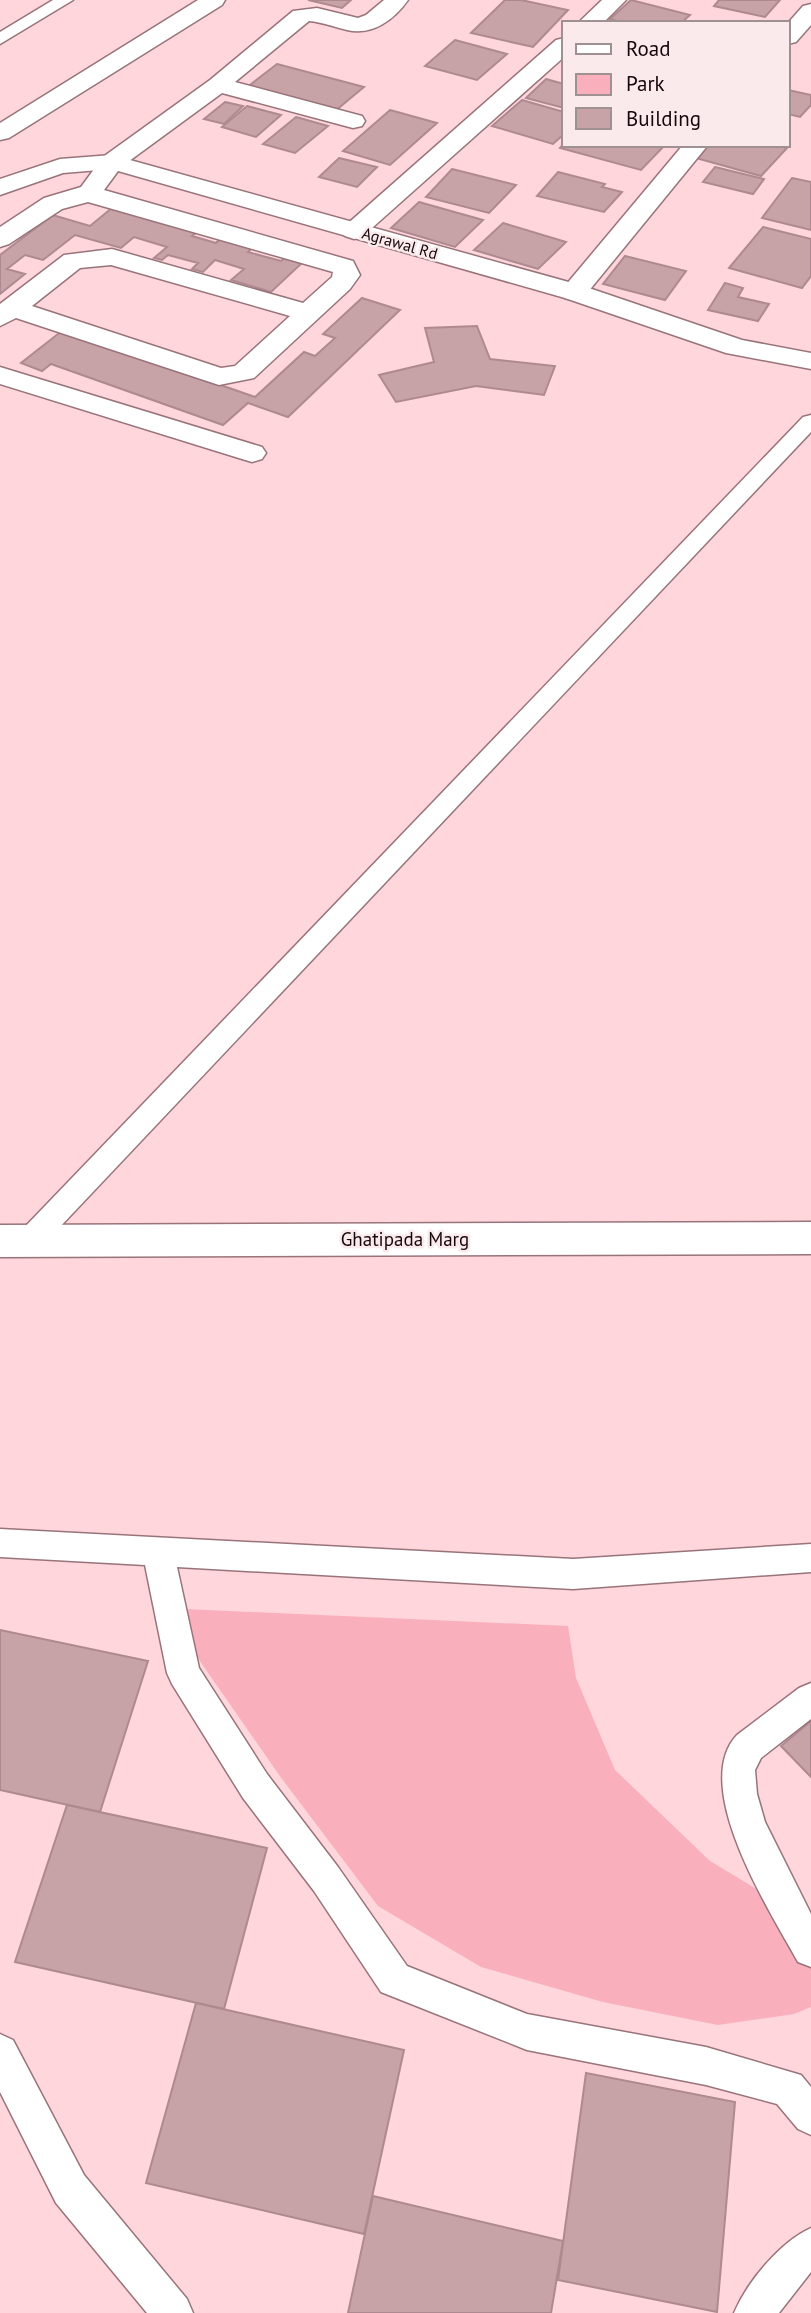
<svg xmlns="http://www.w3.org/2000/svg" width="811" height="2313" font-family="'PT Sans',sans-serif">
<style>
.green{fill:#f9b0bc}
.building{fill:#c7a2a7;stroke:#ae8a90;stroke-width:2}
.lines{fill:none;stroke-linecap:round;stroke-linejoin:round}
.service-casing{stroke:#98747a;stroke-width:3}
.minor-casing{stroke:#98747a;stroke-width:3}
.tertiary-casing{stroke:#98747a;stroke-width:3}
.service{fill:#fff;fill-rule:evenodd}
.minor{fill:#fff;fill-rule:evenodd}
.tertiary{fill:#fff;fill-rule:evenodd}
.labels{text-anchor:middle;dominant-baseline:central;stroke-width:5;stroke-linejoin:round;paint-order:stroke}
.far-street-label{font-size:16px;fill:#15080a;stroke:#fbeaec}
.street-label{font-size:19px;fill:#15080a;stroke:#fbeaec}
</style>
<rect width="100%" height="100%" fill="#fed6dc"/>
<polygon class="green" points="163,1608 568,1626 576,1678 615,1770 710,1861 811,1922 811,2007 794,2014 718,2025 603,2002 481,1967 378,1906 282,1779"/>
<g class="building">
<polygon points="308,0 351,0 342,8"/>
<polygon points="505,0 521,0 568,10 533,47 471,33"/>
<polygon points="631,0 690,15 681,23 625,23 610,19"/>
<polygon points="719,0 780,0 765,17 714,6"/>
<polygon points="455,40 507,54 477,80 425,66"/>
<polygon points="277,64 364,87 334,112 246,88"/>
<polygon points="546,79 564,84 564,108 526,98"/>
<polygon points="788,90 811,95 811,105 800,117 788,114"/>
<polygon points="522,100 564,112 564,134 553,144 492,126"/>
<polygon points="225,102 243,106 224,124 204,119"/>
<polygon points="247,106 281,115 256,137 222,127"/>
<polygon points="390,110 437,123 390,165 343,151"/>
<polygon points="296,117 328,126 295,153 263,144"/>
<polygon points="564,143 564,145 665,145 641,170 560,148"/>
<polygon points="709,145 777,145 787,148 761,176 696,158"/>
<polygon points="339,158 377,167 357,187 319,177"/>
<polygon points="715,167 764,179 753,194 703,182"/>
<polygon points="452,169 516,185 489,213 426,197"/>
<polygon points="558,172 605,184 602,187 622,192 604,212 537,196"/>
<polygon points="792,178 811,182 811,230 762,218"/>
<polygon points="419,202 483,220 455,247 391,228"/>
<polygon points="113,207 197,232 192,236 216,243 221,238 252,248 248,252 281,261 286,257 303,262 271,292 231,280 244,269 215,260 203,272 192,269 198,263 168,255 162,260 154,258 167,247 134,237 121,248 75,235 43,260 25,255 7,269 25,274 0,294 0,255 53,215 90,226"/>
<polygon points="503,223 566,242 538,269 474,250"/>
<polygon points="763,227 811,239 811,276 802,288 729,268"/>
<polygon points="625,256 686,271 665,300 603,284"/>
<polygon points="725,283 743,288 738,297 769,304 758,321 708,310"/>
<polygon points="362,298 400,310 288,417 248,403 223,425 51,364 42,371 21,363 63,330 255,397 304,352 315,356 335,338 323,334"/>
<polygon points="477,326 490,359 555,366 544,395 476,386 396,402 379,375 434,362 425,328"/>
<polygon points="0,1630 148,1661 100,1812 0,1790"/>
<polygon points="811,1721 811,1777 781,1746"/>
<polygon points="67,1805 267,1848 224,2009 15,1962"/>
<polygon points="196,2003 404,2050 364,2234 146,2183"/>
<polygon points="586,2073 735,2102 717,2312 558,2280"/>
<polygon points="373,2196 563,2241 551,2313 348,2313"/>
</g>
<g class="lines">
<defs>
<g id="service">
<polygon points="53,0 73,0 0,44 0,32"/>
<polygon points="811,415 811,432 40,1248 30,1252 20,1248 16,1240 20,1232 803,417"/>
<polygon points="0,1529 573,1559 811,1544 811,1572 573,1589 177,1567 199,1668 267,1774 338,1867 407,1966 527,2014 706,2047 801,2075 811,2087 811,2135 798,2129 777,2104 706,2085 527,2050 381,1992 314,1891 243,1798 172,1684 167,1673 145,1565 0,1557"/>
<path d="M811,1683v36l-50,39 -6,12 2,24 8,28 46,92v53l-13,-5c-27,-49 -109,-176 -61,-227l62,-47z"/>
<polygon points="0,2034 13,2040 84,2175 187,2299 193,2313 147,2313 56,2203 0,2092"/>
<path d="M811,2228v44l-32,41h-45c13,-31 46,-71 77,-85z"/>
</g>
<g id="minor">
<polygon points="198,0 225,0 222,5 9,138 0,140 0,123"/>
<path d="M384,0h24c-14,20 -36,36 -61,30 -13,-3 -25,-8 -38,-9l-74,61 127,34 3,5 -3,5 -9,2 -131,-35 -101,74 -17,23 249,71 7,14 -10,14 -96,89 -35,7 -203,-67 -16,8v-22l64,-49 48,-6 191,54 29,-26 1,-5 -245,-70 -26,7 -53,35 -9,3v-20l44,-29 37,-11 22,-30 107,-77 83,-69 24,-3 41,10 8,-3zM111,265l179,51 -55,50 -14,2 -189,-62 48,-38z"/>
<polygon points="602,0 626,0 603,23 578,23"/>
<polygon points="811,4 811,25 796,42 788,44 788,23 803,6"/>
<polygon points="564,38 564,57 363,236 354,239 345,236 341,231 345,226 556,40"/>
<polygon points="683,145 708,145 583,298 574,300 565,298 561,292 565,286"/>
<polygon points="0,367 262,447 266,453 262,459 252,462 242,459 0,384"/>
<polygon points="811,1222 811,1254 0,1257 0,1225"/>
</g>
<polygon id="tertiary" points="112,155 583,286 742,340 811,353 811,369 726,353 565,298 111,169 63,173 0,195 0,179 60,159"/>
</defs>
<use href="#service" class="service-casing"/>
<use href="#minor" class="minor-casing"/>
<use href="#tertiary" class="tertiary-casing"/>
<use href="#service" class="service"/>
<use href="#minor" class="minor"/>
<use href="#tertiary" class="tertiary"/>
</g>
<g class="labels">
<g class="far-street-label">
<text transform="translate(400 243) rotate(16)">Agrawal Rd</text>
</g>
<g class="street-label">
<text x="405" y="1239">Ghatipada Marg</text>
</g>
</g>
<rect x="562" y="21" width="228" height="126" fill="#fbeaec" stroke="#9f9092" stroke-width="2"/>
<rect x="576" y="44" width="35" height="10" fill="#ffffff" stroke="#9f9092" stroke-width="2"/>
<text x="626" y="56" font-size="21" fill="#15080a">Road</text>
<rect x="576" y="74" width="35" height="21" fill="#f9b0bc" stroke="#9f9092" stroke-width="2"/>
<text x="626" y="91" font-size="21" fill="#15080a">Park</text>
<rect x="576" y="108" width="35" height="21" fill="#c7a2a7" stroke="#9f9092" stroke-width="2"/>
<text x="626" y="126" font-size="21" fill="#15080a">Building</text>
</svg>
